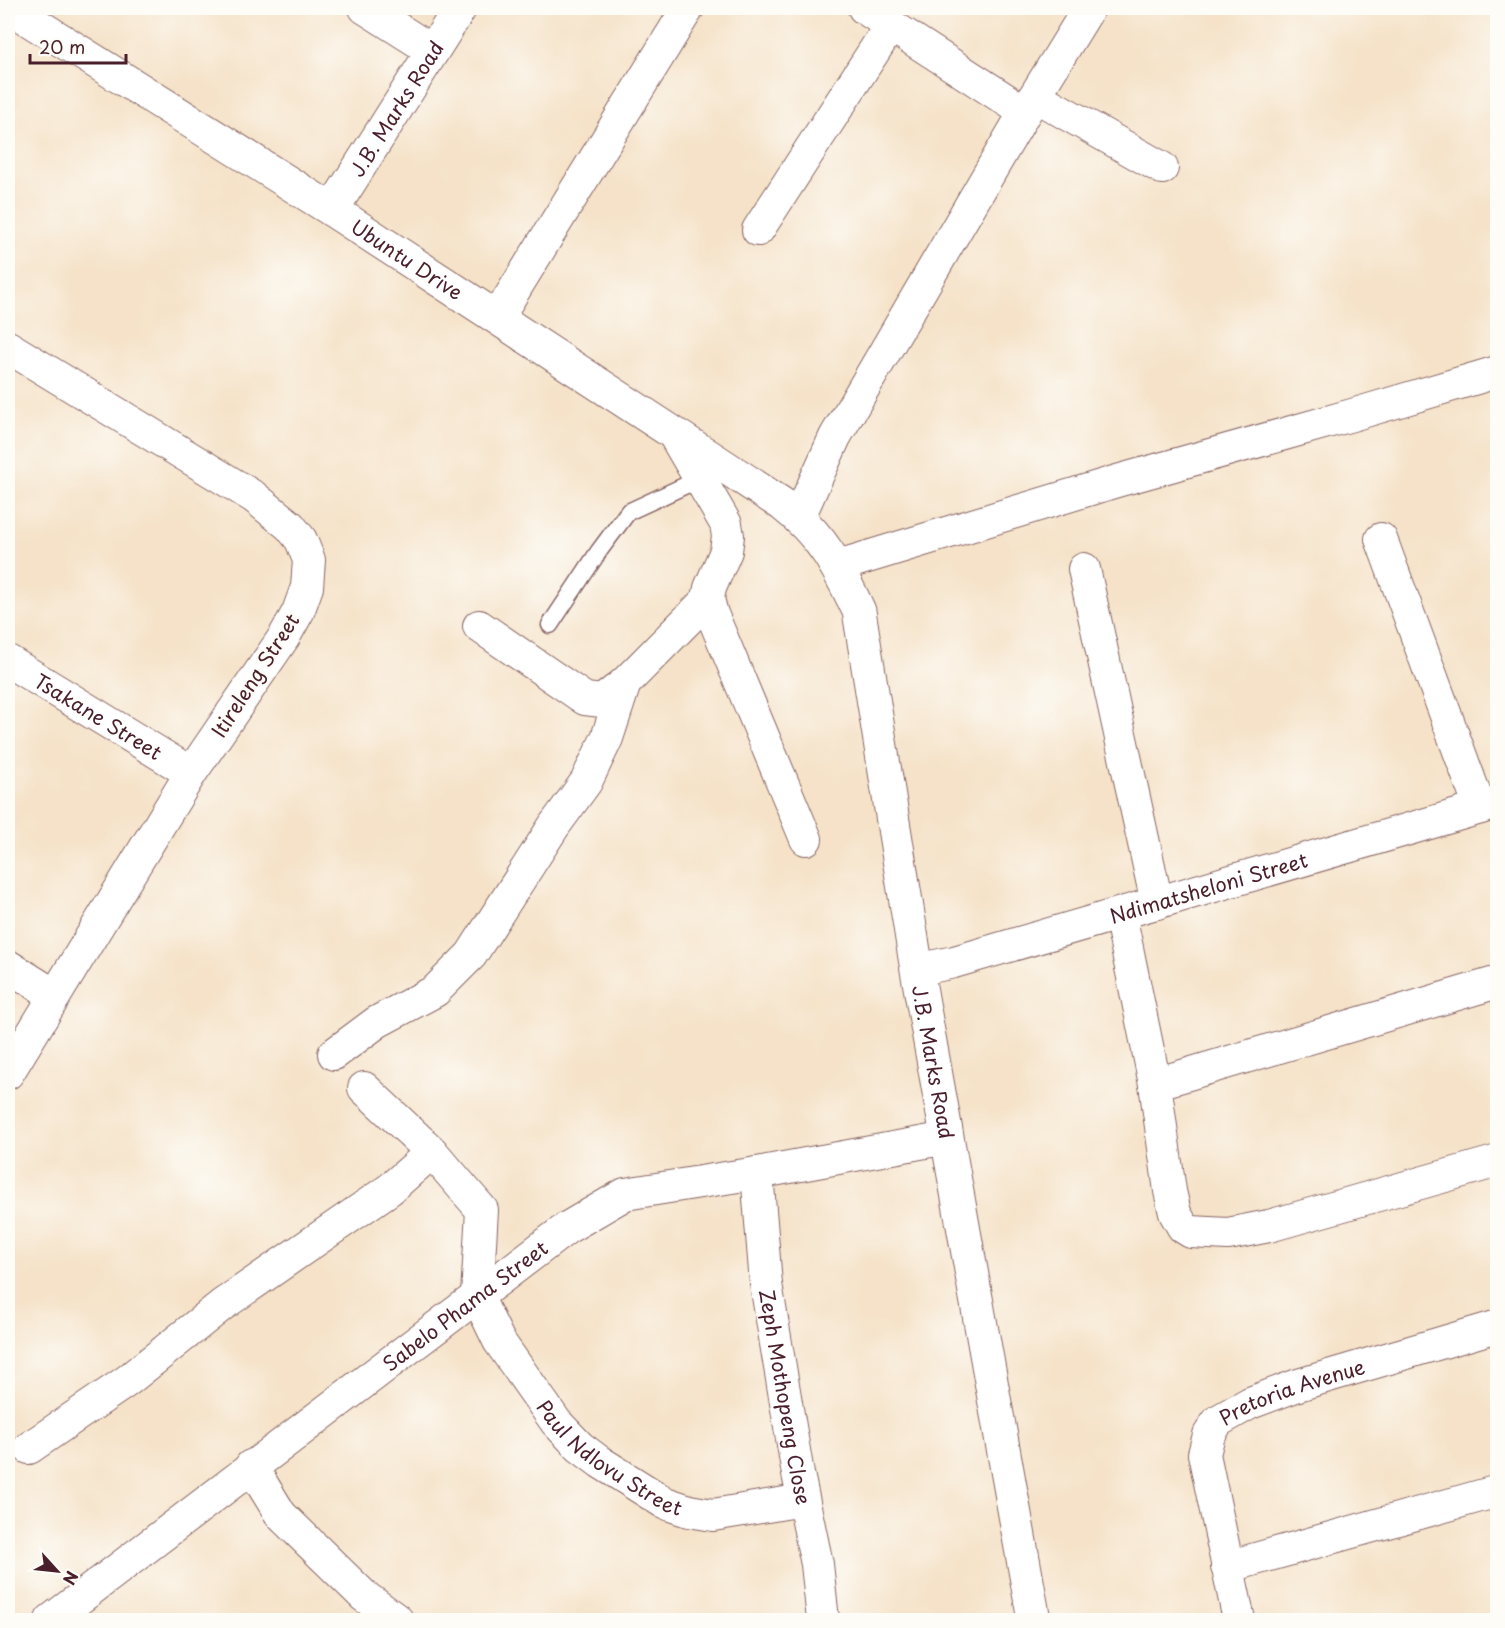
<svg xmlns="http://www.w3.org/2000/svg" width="1505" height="1628" font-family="'Playpen Sans',sans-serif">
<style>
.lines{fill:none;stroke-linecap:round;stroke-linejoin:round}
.service-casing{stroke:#866362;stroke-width:19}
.minor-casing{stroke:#866362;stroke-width:34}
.tertiary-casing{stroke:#866362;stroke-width:35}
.service{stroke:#fff;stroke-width:16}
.minor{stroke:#fff;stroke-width:32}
.tertiary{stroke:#fff;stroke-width:33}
.labels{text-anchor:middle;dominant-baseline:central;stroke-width:4.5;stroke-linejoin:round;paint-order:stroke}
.street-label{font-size:20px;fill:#4a1f2b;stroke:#fdfcf7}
</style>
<rect width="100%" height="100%" fill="#fdfcf7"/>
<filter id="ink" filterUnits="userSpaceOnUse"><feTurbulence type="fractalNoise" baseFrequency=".0167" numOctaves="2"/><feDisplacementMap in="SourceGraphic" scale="12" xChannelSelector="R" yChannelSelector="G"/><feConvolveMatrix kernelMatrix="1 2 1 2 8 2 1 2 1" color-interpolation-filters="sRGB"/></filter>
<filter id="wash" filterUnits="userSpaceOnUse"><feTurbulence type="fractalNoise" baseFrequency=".008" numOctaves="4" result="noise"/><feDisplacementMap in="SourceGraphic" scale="24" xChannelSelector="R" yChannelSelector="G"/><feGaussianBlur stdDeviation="1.35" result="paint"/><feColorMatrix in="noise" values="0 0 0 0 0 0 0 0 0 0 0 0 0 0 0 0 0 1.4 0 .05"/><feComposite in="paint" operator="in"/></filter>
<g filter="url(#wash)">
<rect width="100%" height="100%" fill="#f5e2c8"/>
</g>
<g filter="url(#ink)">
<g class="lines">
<defs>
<polyline id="service" points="550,625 599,551 628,512 699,479"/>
<g id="minor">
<polyline points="365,8 433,51"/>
<polyline points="864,8 1025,112"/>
<polyline points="1035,96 1162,168"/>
<polyline points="758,230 891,25"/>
<polyline points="497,318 688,8"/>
<polyline points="8,347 254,497 290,526 301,540 309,560 307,587 298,612 284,637 191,773 8,1073"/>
<polyline points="673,433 726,524 728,536 726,551 710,588 708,599 712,614 806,839"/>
<polyline points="799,517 835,437 1025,112 1089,8"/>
<polyline points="1381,539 1480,808"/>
<polyline points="838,566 1117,481 1352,415 1497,372"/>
<polyline points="1084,569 1157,903"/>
<polyline points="479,626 585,699 602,701 625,683 708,599"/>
<path id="s1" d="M8,661l183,112"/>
<polyline points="1120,914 1155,1084 1170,1191 1175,1213 1183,1227 1191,1232 1228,1234 1269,1226 1498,1161"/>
<polyline points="8,966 54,995"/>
<path id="s2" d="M917,970l37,-8 544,-159"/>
<polyline points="334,1054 377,1022 435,991 471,955 554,826 586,782 607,738 625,683"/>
<polyline points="1155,1084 1498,982"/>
<path id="s3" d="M364,1088l68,64 50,58 -5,86 22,45 57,81 24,25 20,15 65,41 24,8 24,4 90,-15"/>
<path id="s4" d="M757,1173l9,111 32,190 19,90 6,56"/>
<polyline points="29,1448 127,1381 222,1305 390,1189 432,1152"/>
<polyline points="251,1466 281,1515 364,1596 397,1620"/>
<polyline points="1227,1567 1498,1491"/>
<path id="s5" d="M51,1620l516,-392 58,-34 132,-21 190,-35"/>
<path id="s6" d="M1239,1620l-35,-166 5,-19 9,-14 32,-18 48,-18 200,-59"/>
</g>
<g id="tertiary">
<path id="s7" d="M10,8l322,202 450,294c41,32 55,61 77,107l58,359 117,650"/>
<path id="s8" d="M332,210l128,-202"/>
</g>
</defs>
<use href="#service" class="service-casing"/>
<use href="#minor" class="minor-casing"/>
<use href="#tertiary" class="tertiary-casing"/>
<use href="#service" class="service"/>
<use href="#minor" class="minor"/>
<use href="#tertiary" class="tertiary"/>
</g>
</g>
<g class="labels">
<g class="street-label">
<text stroke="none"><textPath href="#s8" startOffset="120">J.B. Marks Road</textPath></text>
<text stroke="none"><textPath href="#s7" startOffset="470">Ubuntu Drive</textPath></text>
<text transform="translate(255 675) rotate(-57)">Itireleng Street</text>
<text stroke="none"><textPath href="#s1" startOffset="106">Tsakane Street</textPath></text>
<text stroke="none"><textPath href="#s2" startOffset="303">Ndimatsheloni Street</textPath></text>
<text stroke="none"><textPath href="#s7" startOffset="1508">J.B. Marks Road</textPath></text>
<text stroke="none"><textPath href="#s5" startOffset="520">Sabelo Phama Street</textPath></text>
<text stroke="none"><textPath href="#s6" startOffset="286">Pretoria Avenue</textPath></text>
<text stroke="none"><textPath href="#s4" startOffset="226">Zeph Mothopeng Close</textPath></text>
<text stroke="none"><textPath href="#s3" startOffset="470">Paul Ndlovu Street</textPath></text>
</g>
</g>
<rect width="1505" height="1628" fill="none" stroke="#fdfcf7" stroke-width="30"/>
<g transform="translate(57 1571) rotate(117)" stroke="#fdfcf7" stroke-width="4.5" paint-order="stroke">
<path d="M0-4.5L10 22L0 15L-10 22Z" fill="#4a1f2b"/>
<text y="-9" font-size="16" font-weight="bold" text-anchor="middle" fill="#4a1f2b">N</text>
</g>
<path d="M30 54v9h96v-9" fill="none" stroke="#4a1f2b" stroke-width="3"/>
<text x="39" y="54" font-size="18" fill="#4a1f2b" stroke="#fdfcf7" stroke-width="4.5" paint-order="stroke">20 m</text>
</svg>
